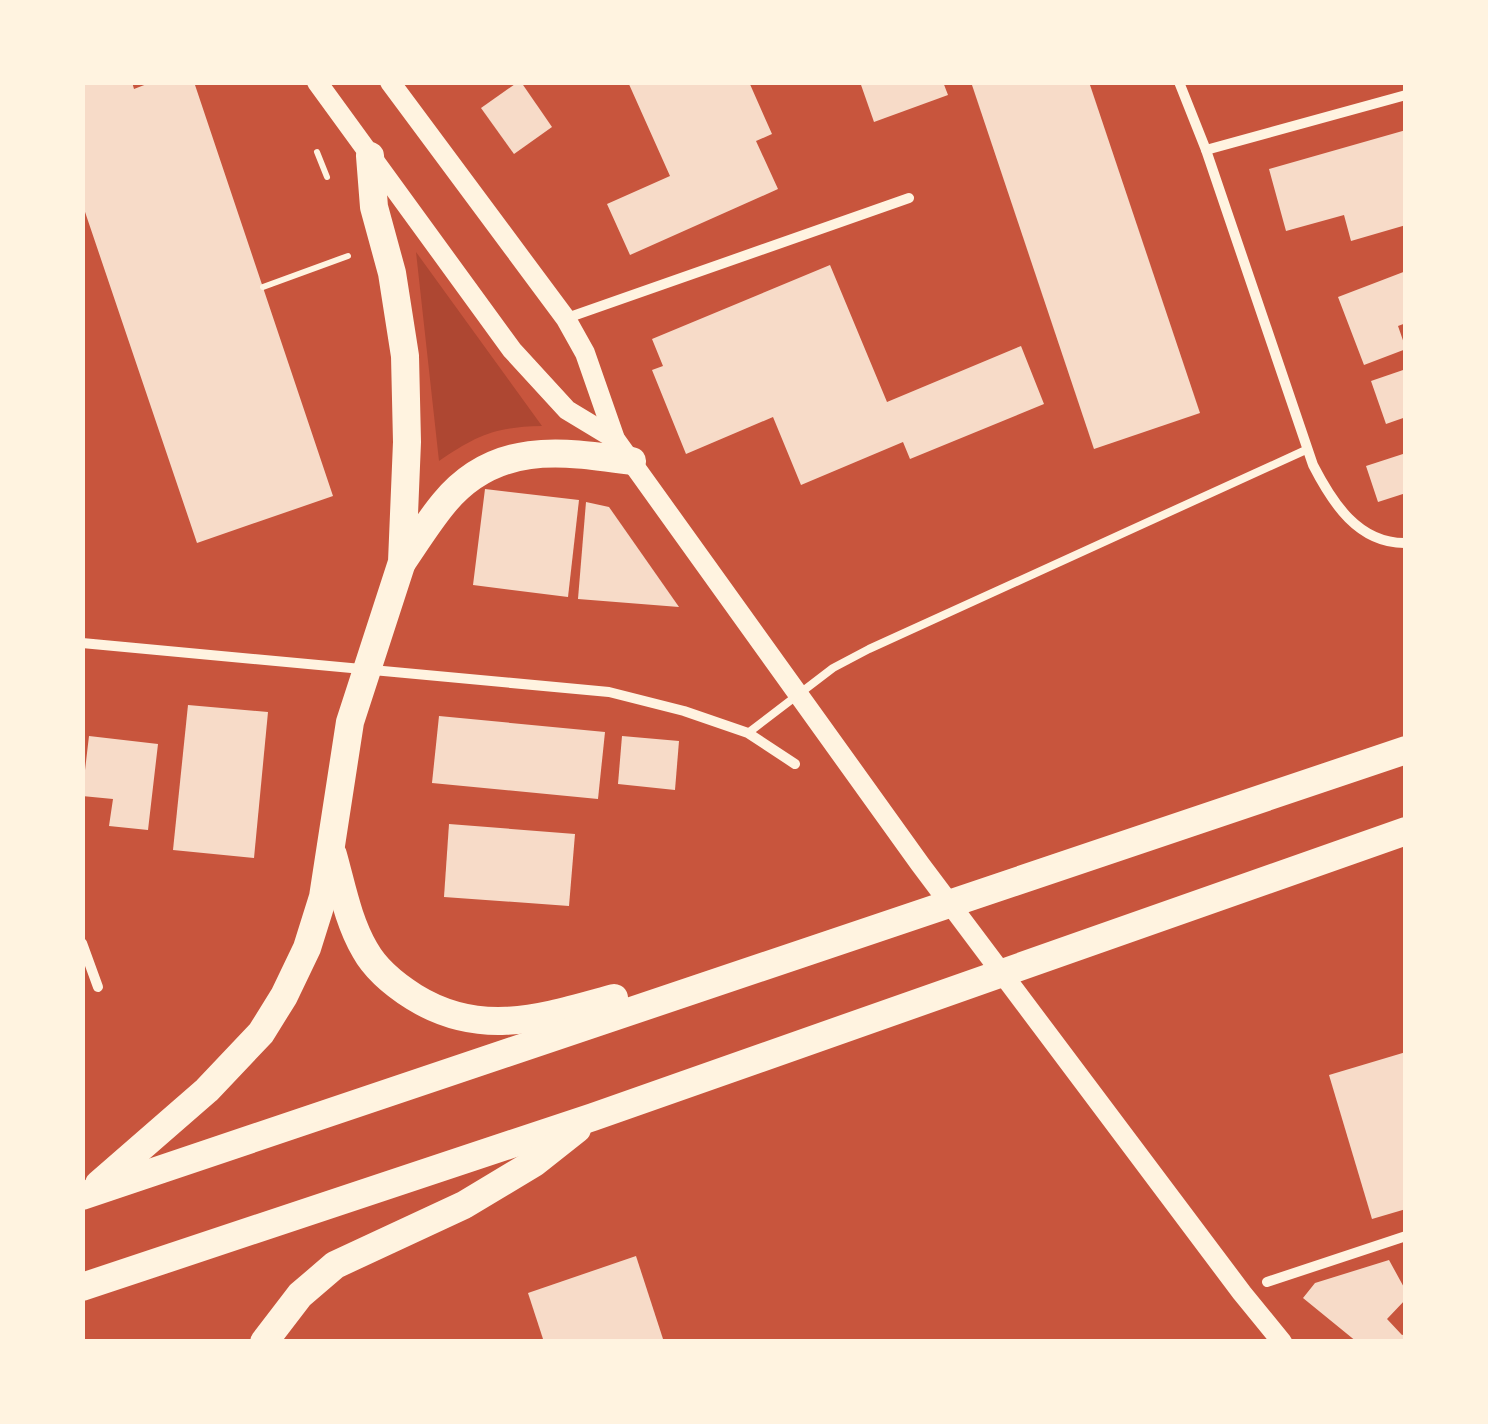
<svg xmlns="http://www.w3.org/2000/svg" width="1488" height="1424" font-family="Commissioner,sans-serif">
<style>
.green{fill:#ae4732}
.building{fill:#f7dbc8}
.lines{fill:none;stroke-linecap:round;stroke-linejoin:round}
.path{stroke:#fff3e0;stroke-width:6}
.service{stroke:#fff3e0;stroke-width:8}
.minor{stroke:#fff3e0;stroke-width:10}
.secondary{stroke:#fff3e0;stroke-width:20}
.trunk{stroke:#fff3e0;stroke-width:28}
</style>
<rect width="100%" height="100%" fill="#c8553d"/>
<path class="green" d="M416,252l126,174c-47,1 -65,9 -103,35z"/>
<g class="building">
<polygon points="82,82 132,82 134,89 152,82 194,82 333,496 197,543 82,203"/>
<polygon points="518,82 521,82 552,127 514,154 481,108"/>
<polygon points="628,82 749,82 772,134 756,141 778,189 630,255 607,204 670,176"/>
<polygon points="860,82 943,82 948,95 874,122"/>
<polygon points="971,82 1089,82 1200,413 1094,449"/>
<polygon points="1406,130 1406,225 1351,241 1344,215 1286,231 1269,169"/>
<polygon points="830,265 887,402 1021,346 1044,404 910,459 903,442 801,485 773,417 686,454 652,370 663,366 652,339"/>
<polygon points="1406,271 1406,323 1398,326 1406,349 1364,365 1338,297"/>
<polygon points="1406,369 1406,417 1386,424 1371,381"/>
<polygon points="1406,453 1406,493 1378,502 1366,466"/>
<polygon points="485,489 579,500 568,597 473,585"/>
<polygon points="586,502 609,507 679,607 578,599"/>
<polygon points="188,705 268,712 254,858 173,850"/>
<polygon points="439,716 605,732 598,799 432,783"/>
<polygon points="89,736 158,744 148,830 109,826 113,799 82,796"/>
<polygon points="622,736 679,741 675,790 618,784"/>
<polygon points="449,824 575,834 569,906 444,897"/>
<polygon points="1406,1052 1406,1209 1372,1219 1329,1075"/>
<polygon points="636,1256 664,1342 544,1342 528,1293"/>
<polygon points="1389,1260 1406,1291 1406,1299 1387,1319 1402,1335 1406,1334 1406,1342 1357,1342 1303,1298 1315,1283"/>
</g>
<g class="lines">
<g class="path">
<polyline points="317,152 327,177"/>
<polyline points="263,287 348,256"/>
</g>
<polyline class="service" points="748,733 833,668 869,649 1308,449"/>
<g class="minor">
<path d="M1179,82l27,68 107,315c19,37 45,79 93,78"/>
<polyline points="1206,150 1406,95"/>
<polyline points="567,318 909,198"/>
<polyline points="82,643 609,692 684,711 748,733 795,764"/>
<polyline points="82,943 98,987"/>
<polyline points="1267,1282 1406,1236"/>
</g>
<g class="secondary">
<polyline points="317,82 512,350 567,410 615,439"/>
<polyline points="390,82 566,319 585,353 615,439 920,864 1242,1293 1282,1342"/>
</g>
<g class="trunk">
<path d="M403,561c13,-19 26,-40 41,-58 51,-62 117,-52 188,-42"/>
<path d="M333,855c9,32 15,66 32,95 11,20 30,35 49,47 68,42 130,20 200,1"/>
<polyline points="99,1184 207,1090 261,1033 284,996 307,948 323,897 350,722 402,562 407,442 405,356 392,273 374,207 370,156"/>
<polyline points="82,1196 1406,750"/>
<polyline points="82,1287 593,1117 1406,831"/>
<polyline points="264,1342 300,1295 335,1265 464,1205 534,1163 577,1129"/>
</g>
</g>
<rect width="1488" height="1424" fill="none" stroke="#fff3e0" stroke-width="170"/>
</svg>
